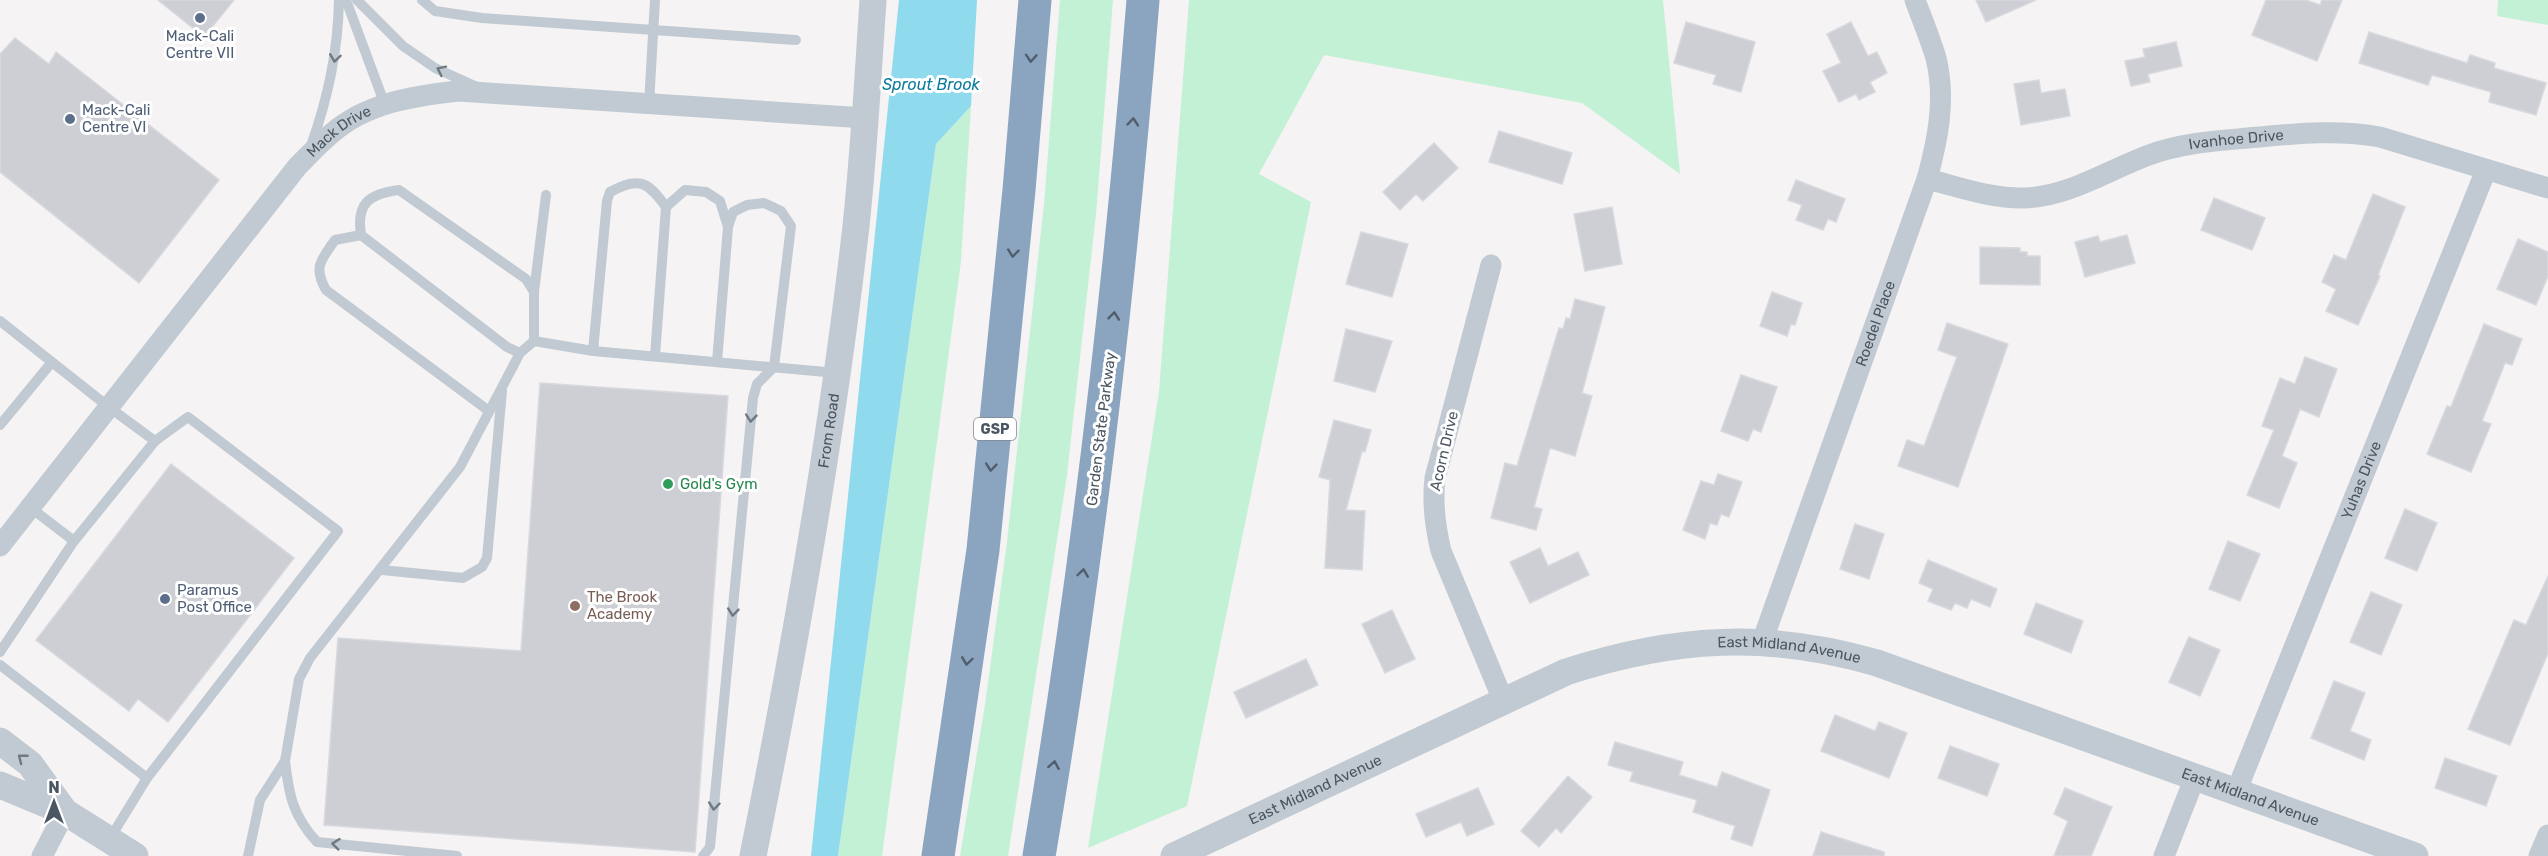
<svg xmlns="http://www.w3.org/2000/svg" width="2548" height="856" font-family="Rubik,sans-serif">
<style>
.green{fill:#c3f1d5}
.water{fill:#90daee}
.building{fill:#cdcfd5;stroke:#d7d9de;stroke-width:1.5}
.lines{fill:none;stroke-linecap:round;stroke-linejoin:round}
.service{stroke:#c1cad2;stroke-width:10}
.minor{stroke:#c1cad2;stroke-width:21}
.tertiary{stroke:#c1cad2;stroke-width:27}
.motorway{stroke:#8ba5c1;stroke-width:33}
.oneway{stroke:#6e7983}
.oneway2{stroke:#505e6b}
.service-dot{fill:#5c6f8a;stroke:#fff;stroke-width:2}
.leisure-dot{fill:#2e9e5b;stroke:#fff;stroke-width:2}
.education-dot{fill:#8d6e63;stroke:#fff;stroke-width:2}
.labels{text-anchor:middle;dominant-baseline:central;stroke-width:6;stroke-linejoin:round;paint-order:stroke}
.shield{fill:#fff;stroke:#808990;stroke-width:1.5}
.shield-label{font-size:14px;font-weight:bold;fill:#4a5661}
.service-label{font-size:15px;fill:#4e5e75;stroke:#fff;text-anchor:start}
.street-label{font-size:15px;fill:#4a5661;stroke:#fff}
.leisure-label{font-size:15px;fill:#27864d;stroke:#fff;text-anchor:start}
.education-label{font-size:15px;fill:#785e54;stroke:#fff;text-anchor:start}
.water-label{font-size:16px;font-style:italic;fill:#0c7c9b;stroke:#fff}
</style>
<rect width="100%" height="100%" fill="#f5f3f3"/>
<g class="green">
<polygon points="1060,0 1113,0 1096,214 1067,475 1008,856 960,856 985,705 1007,542 1044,204"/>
<polygon points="1189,0 1663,0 1680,174 1582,103 1324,55 1259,174 1311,202 1187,806 1088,848 1159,392"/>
<polygon points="2498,0 2548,0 2548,25 2497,16"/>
<polygon points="971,106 961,261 882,856 838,856 936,144"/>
</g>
<polygon class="water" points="899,0 977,0 971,106 936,144 838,856 811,856"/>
<g class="building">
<polygon points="158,0 234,0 204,37"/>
<polygon points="1976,0 2036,0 1986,22"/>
<polygon points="2266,0 2306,0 2320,5 2322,0 2342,0 2317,61 2252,35"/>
<polygon points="1686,22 1755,42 1741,92 1713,84 1716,75 1674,63"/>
<polygon points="1851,22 1868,56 1877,52 1887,73 1870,82 1875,92 1859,100 1856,94 1839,102 1823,71 1841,63 1827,34"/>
<polygon points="2369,32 2467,63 2470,55 2495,63 2494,68 2546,83 2536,115 2489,102 2491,92 2432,75 2428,85 2359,63"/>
<polygon points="15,38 49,64 56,52 219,180 139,283 0,172 0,54"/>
<polygon points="2176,42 2182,66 2148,74 2150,82 2131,86 2125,61 2145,57 2143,49"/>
<polygon points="2039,80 2041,93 2065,89 2070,116 2021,125 2014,84"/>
<polygon points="1499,131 1572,153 1562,184 1489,162"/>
<polygon points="1434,143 1458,168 1423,201 1416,194 1400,210 1383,192"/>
<polygon points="1796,180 1845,199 1836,222 1828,219 1823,230 1796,220 1802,205 1788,200"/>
<polygon points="2373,194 2405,207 2378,275 2380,276 2358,325 2326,311 2336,289 2322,282 2334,255 2346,260"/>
<polygon points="2214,198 2265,218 2252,250 2201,230"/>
<polygon points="1612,207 1622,264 1585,271 1574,214"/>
<polygon points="1361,232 1408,244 1392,297 1346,284"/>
<polygon points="2127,235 2135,263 2085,277 2075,242 2098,236 2100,242"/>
<polygon points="2518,239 2548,252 2548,276 2536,305 2497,289"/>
<polygon points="1980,247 2020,248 2020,252 2027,252 2027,256 2040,256 2040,285 1980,284"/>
<polygon points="1772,292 1802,303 1795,325 1791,324 1787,336 1760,326"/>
<polygon points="1575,299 1605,307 1582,393 1592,396 1575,456 1550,448 1534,507 1542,509 1536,530 1491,518 1505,463 1517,466 1559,328 1563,329 1566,318 1570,319"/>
<polygon points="1947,323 2008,344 1958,487 1898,466 1907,440 1924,446 1957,357 1938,350"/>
<polygon points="2484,324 2522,339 2512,365 2505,363 2482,421 2491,424 2471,472 2427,454 2447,406 2451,407"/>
<polygon points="1346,329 1392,341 1375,392 1334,381"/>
<polygon points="2305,357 2337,369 2319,417 2300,409 2282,456 2297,463 2279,508 2247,495 2274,430 2262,426 2280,378 2295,384"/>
<polygon points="1741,375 1777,387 1761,432 1753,429 1748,441 1721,431"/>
<polygon points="540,383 728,396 695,852 324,825 338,638 521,651"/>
<polygon points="1334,420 1371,430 1365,452 1362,451 1346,510 1365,511 1362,570 1325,568 1330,480 1319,477"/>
<polygon points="171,464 294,558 168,722 138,699 129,711 36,640"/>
<polygon points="1718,474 1742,482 1729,517 1721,514 1717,525 1710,523 1705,539 1683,530 1701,481 1714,485"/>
<polygon points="2405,509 2437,523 2417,571 2385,558"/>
<polygon points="1855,524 1884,534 1869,579 1840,569"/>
<polygon points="2228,541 2260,554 2240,601 2209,589"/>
<polygon points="1540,548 1548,566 1578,552 1589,575 1530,603 1510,562"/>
<polygon points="1928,560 1997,589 1990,607 1971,599 1967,608 1955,603 1951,610 1928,601 1933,589 1919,583"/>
<polygon points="2548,576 2548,653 2510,745 2468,729 2514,620 2526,625"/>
<polygon points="2371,592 2402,605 2381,655 2350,642"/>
<polygon points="2036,603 2083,621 2071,653 2024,634"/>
<polygon points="1392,610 1415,659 1385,673 1362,624"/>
<polygon points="2189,637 2220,650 2200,696 2169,682"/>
<polygon points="1306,659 1318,685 1246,718 1234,692"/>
<polygon points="2334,681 2365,693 2350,731 2371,740 2364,760 2311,738"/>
<polygon points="1835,715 1875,731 1879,722 1907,733 1889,778 1821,751"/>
<polygon points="1615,742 1683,762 1679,775 1717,787 1722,772 1770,790 1752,846 1731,839 1735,826 1693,812 1697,800 1630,781 1633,772 1608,765"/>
<polygon points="1950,746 1999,764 1987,796 1938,778"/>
<polygon points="2445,758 2497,776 2486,806 2435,788"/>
<polygon points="1568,776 1592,797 1561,833 1556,828 1539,847 1521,831"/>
<polygon points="1478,788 1494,824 1467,836 1461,822 1426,837 1416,814"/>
<polygon points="2065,788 2112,807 2091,856 2054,856 2068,821 2054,814"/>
<polygon points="1821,832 1884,852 1884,856 1813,856"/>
</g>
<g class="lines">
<g class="service">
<polyline points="346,0 385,105"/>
<polyline points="357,0 403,46 435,68 477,87"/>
<polyline points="422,0 435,11 482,18 796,40"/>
<polyline points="649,104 655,0"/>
<path d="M311,146c17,-49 27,-94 28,-146"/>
<polyline points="534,292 546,195"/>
<polyline points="0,321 110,408 155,441"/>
<polyline points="534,341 593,351 837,373"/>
<path d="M593,351l14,-150 3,-9c30,-16 38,-10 56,15"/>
<polyline points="655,356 666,207 685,190 706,192 720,201 728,227"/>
<path d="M489,411l-163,-121c-13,-23 -5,-30 9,-50l26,-5 146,112 13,6"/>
<polyline points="0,425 52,362"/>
<polyline points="31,508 74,541"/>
<polyline points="382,570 463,578 482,567 487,558 502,391"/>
<polyline points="0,652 74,541 155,441 188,417 338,531 147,778 109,840"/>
<polyline points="0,665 147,778"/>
<path d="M285,761c4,35 8,55 32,81l140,14"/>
<path d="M248,856l12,-56 25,-39 14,-82 11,-21 150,-191 60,-114 14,-12v-49l-8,-13 -127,-89c-30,4 -43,13 -38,45"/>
<polyline points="703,856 710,847 753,398 757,384 774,367 791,226 781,211 764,203 747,205 733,212 728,227 717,362"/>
</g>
<g class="minor">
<path id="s1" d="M1927,179c32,8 65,20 98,19 45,-2 83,-28 124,-43 32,-12 66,-14 99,-17 45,-4 87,-9 132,-1l168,51"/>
<path d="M1491,265l-56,213c-3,25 0,48 6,73l62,149"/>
<path id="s2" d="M0,546l297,-379c11,-11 22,-23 34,-33 35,-31 82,-38 127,-43l407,27"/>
<path id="s3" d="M1762,642l165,-463c11,-40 19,-80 9,-121 -6,-20 -14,-39 -21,-58"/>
<path id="s4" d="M2236,792l250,-622"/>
<polyline points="42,856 65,812"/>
<polyline points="2164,856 2195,777"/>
<polyline points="2539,856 2548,835"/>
</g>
<g class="tertiary">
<polyline points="0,741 30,764 65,812"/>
<polyline points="0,785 65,812 135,856"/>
<path id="s5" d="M753,856c42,-209 79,-418 103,-630 8,-75 12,-151 17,-226"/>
<path id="s6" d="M1174,856l392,-184c108,-35 201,-41 311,-9l538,193"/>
</g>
<g class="motorway">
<polyline points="938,856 983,550 1019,190 1035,0"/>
<path d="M1039,856c48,-284 81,-569 104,-856"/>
</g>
</g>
<defs><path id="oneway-chevron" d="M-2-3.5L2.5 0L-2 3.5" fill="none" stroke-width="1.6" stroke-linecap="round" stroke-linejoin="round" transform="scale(1.5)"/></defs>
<g class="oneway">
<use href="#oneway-chevron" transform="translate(335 58) rotate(98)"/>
<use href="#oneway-chevron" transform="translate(441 70) rotate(-154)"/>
<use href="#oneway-chevron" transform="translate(751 418) rotate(96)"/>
<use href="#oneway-chevron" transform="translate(733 612) rotate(96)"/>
<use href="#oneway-chevron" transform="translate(22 758) rotate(-142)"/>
<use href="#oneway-chevron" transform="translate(714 806) rotate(96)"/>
<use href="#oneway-chevron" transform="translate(336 844) rotate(-174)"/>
</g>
<g class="oneway2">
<use href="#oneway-chevron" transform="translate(1031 58) rotate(94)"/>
<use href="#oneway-chevron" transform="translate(1133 122) rotate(-85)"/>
<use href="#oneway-chevron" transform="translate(1013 253) rotate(96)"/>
<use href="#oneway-chevron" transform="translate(1114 316) rotate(-84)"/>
<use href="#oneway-chevron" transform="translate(991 467) rotate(96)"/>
<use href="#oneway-chevron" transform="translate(1083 573) rotate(-82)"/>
<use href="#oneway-chevron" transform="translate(967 661) rotate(98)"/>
<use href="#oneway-chevron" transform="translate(1054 765) rotate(-80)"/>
</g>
<g class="service-dot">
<circle cx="200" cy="18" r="6"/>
<circle cx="70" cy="119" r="6"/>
<circle cx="165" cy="599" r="6"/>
</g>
<circle class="leisure-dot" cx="668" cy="484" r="6"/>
<circle class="education-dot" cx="575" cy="606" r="6"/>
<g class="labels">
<rect class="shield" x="974" y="418" width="42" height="22" rx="4.5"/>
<g class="shield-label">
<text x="995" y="429">GSP</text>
</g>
<g class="service-label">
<text x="200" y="36" text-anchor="middle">Mack-Cali<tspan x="200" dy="17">Centre VII</tspan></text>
<text x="82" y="110">Mack-Cali<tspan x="82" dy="17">Centre VI</tspan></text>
<text x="177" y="590">Paramus<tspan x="177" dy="17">Post Office</tspan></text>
</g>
<g class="street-label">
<text stroke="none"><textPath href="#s2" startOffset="537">Mack Drive</textPath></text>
<text stroke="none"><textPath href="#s1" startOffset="321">Ivanhoe Drive</textPath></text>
<text stroke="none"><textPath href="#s3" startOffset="338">Roedel Place</textPath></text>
<text transform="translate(1101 429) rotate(-83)">Garden State Parkway</text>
<text stroke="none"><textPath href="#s5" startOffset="432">From Road</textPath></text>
<text transform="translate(1444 451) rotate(-77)">Acorn Drive</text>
<text stroke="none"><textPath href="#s4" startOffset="336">Yuhas Drive</textPath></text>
<text stroke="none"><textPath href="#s6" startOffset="660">East Midland Avenue</textPath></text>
<text stroke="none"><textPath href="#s6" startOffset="156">East Midland Avenue</textPath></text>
<text stroke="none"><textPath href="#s6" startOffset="1146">East Midland Avenue</textPath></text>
</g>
<g class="leisure-label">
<text x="680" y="484">Gold's Gym</text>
</g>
<g class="education-label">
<text x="587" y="597">The Brook<tspan x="587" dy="17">Academy</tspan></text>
</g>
<g class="water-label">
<text x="931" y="84">Sprout Brook</text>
</g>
</g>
<g transform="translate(54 802)" stroke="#ffffff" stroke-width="4.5" paint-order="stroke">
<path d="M0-4.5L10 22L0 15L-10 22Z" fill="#4a5661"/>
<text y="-9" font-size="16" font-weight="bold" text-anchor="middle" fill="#4a5661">N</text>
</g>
</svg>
